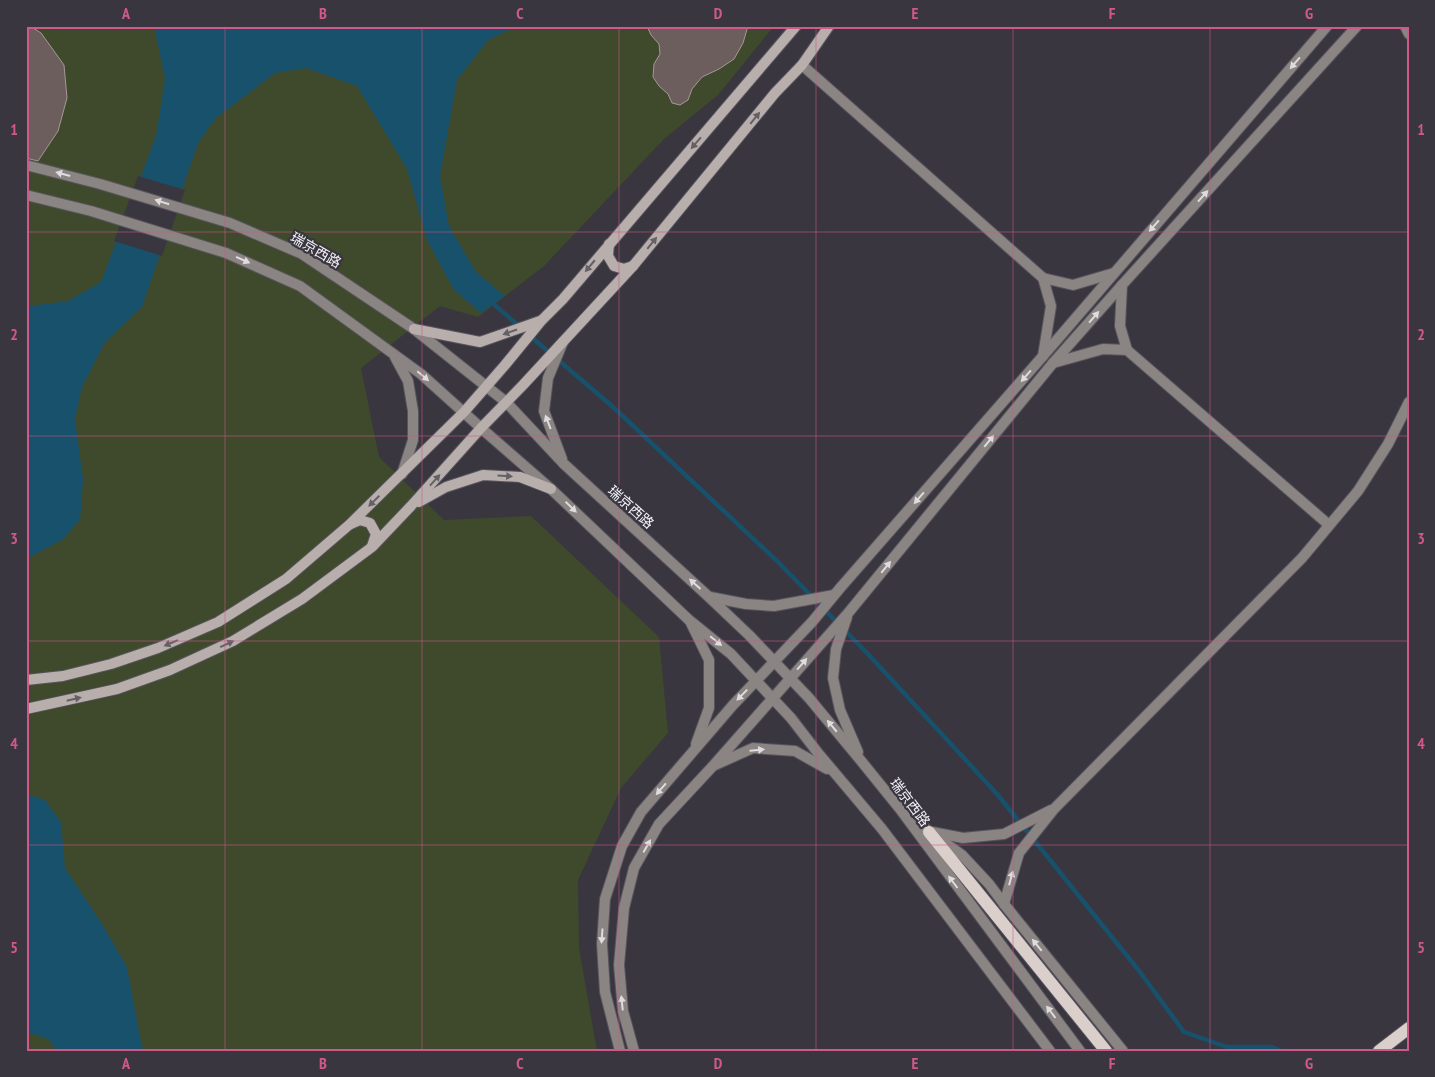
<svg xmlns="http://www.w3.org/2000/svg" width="1435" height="1077" font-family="'PT Sans Narrow','Noto Sans SC',sans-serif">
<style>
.green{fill:#3f4a2c}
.water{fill:#18516c}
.pier{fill:#39363f}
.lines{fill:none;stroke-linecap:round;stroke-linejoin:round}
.stream{stroke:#18516c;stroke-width:4.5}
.building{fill:#6b5e5d;stroke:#a59897}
.minor-casing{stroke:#57545d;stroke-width:12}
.tertiary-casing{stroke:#57545d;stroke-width:12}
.secondary-casing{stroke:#57545d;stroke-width:12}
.primary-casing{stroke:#57545d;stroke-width:14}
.minor{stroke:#8a8482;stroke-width:10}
.tertiary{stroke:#8a8482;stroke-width:10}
.secondary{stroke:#b8aeac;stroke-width:10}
.primary{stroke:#dbcfcc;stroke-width:12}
.oneway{fill:#dfdce0}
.oneway2{fill:#656065}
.grid{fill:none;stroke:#d1598a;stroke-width:1;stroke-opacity:0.55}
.labels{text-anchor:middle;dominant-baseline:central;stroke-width:4.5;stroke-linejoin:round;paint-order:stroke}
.street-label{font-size:14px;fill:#f4f2f8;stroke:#39363f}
.neatline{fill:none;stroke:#d1598a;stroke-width:2}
.grid-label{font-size:16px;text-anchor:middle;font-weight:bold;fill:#d1598a}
</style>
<rect width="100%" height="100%" fill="#39363f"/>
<polygon class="green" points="26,26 774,26 718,95 664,139 544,266 478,317 440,306 361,368 379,457 444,520 531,516 659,637 668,733 621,788 578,880 579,948 597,1051 26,1051"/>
<g class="water">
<polygon points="154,26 517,26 488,40 457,80 440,176 449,226 476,272 505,296 481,313 454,290 427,240 407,169 357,86 306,68 275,73 216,118 198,143 142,307 105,342 82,387 75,419 83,479 80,520 62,540 26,559 26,305 30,306 68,301 101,282 156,136 165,79"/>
<polygon points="26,794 45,800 61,822 65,868 102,924 127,967 142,1047 145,1051 57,1051 48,1039 26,1032"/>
</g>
<polygon class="pier" points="138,176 185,190 162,256 114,241"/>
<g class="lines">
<g class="stream">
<polyline points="489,300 521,328"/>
<polyline points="529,335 551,354"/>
<polyline points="557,359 612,406 777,561 868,654 997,794 1140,972 1184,1032 1227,1047 1272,1047 1281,1051"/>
</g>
</g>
<g class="building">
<polygon points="26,26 30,26 41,33 64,65 67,98 58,131 38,161 26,158"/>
<polygon points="647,26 748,26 743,43 734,59 719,69 702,77 692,89 688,100 680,105 672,103 668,94 659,86 653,77 654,64 660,54 659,44 651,35"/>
</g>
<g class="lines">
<defs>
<g id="minor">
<polyline points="802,65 1043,278"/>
<polyline points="1127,350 1329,525"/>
<polyline points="1043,356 1051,306 1043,278 1073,285 1114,273"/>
<polyline points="1053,363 1103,349 1127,350 1120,326 1122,285"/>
</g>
<g id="tertiary">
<polyline points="1405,26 1409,34"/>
<polyline points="26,165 100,184 230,223 302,254 414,329 506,402 564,464 709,597 749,635 809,698 862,762 900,809 1080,1051"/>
<polyline points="26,195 91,211 226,253 300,286 421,374 481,428 551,489 689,620 731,654 791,718 818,753 882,829 1050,1051"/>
<polyline points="395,357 408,381 413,411 413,440 402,474"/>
<polyline points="562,459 544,411 548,378 563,342"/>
<polyline points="710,597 746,604 774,606 834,595"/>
<polyline points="847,617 836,649 833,678 840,710 858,752"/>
<polyline points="691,623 709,660 709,708 696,744"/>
<polyline points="715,765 753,748 795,751 827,769"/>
<polyline points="909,817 962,855 989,884 1004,904 1123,1051"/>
<polyline points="932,832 963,838 1004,834 1051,810"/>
<polyline points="1004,904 1019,853 1054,809 1302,558 1358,491 1388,444 1409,402"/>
<polyline points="620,1051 605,992 602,944 605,899 622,846 641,812 733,705 812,622 841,587 1043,356 1327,26"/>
<polyline points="634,1051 623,1011 619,965 624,908 634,868 659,824 712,767 849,612 1053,363 1122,285 1357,26"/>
</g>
<g id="secondary">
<polyline points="609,244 608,256 614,266 624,269 633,266"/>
<polyline points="414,329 480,342 540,321"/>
<polyline points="419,502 446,487 483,475 520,477 551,489"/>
<polyline points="351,524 360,520 370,523 376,534 372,546"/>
<polyline points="26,680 63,676 111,664 158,648 218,622 286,579 349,525 464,412 505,365 541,321 563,299 796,26"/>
<polyline points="26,709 117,689 170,670 233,641 302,599 372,547 411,506 481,428 523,385 633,266 775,93 802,65 829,26"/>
</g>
<g id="primary">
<polyline points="929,832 1106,1051"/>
<polyline points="1379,1051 1409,1028"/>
</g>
</defs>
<use href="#minor" class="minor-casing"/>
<use href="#tertiary" class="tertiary-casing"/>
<use href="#secondary" class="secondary-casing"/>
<use href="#primary" class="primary-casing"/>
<use href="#minor" class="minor"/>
<use href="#tertiary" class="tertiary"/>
<use href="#secondary" class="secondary"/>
<use href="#primary" class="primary"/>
</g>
<defs><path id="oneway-solid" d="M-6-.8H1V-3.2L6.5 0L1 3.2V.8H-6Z" transform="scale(1.25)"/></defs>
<g class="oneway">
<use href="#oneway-solid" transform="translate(1295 63) rotate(131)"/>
<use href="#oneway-solid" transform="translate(63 174) rotate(-165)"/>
<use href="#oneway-solid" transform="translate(1203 196) rotate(-48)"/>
<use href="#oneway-solid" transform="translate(162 202) rotate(-163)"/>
<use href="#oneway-solid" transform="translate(1154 226) rotate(131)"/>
<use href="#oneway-solid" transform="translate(243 260) rotate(24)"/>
<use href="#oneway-solid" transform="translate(1094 317) rotate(-49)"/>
<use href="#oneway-solid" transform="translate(423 376) rotate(40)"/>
<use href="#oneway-solid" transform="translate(1026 376) rotate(131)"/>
<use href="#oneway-solid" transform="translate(548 422) rotate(-111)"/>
<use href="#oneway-solid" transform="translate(989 441) rotate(-51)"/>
<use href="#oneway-solid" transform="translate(919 498) rotate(131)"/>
<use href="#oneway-solid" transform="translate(571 507) rotate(44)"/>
<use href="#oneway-solid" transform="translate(886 567) rotate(-51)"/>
<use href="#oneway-solid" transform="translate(695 584) rotate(-138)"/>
<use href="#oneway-solid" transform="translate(716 641) rotate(39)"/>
<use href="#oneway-solid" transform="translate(802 664) rotate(-49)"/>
<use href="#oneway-solid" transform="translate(742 695) rotate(134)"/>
<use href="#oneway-solid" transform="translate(832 726) rotate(-130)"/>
<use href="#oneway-solid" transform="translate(757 750) rotate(-5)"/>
<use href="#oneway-solid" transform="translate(661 789) rotate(131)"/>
<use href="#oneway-solid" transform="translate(647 846) rotate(-61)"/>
<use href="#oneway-solid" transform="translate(1011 878) rotate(-75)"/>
<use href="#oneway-solid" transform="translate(953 882) rotate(-127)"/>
<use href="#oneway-solid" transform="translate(602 936) rotate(94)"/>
<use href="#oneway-solid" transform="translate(1037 945) rotate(-129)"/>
<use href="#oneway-solid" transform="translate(622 1003) rotate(-96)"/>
<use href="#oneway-solid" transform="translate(1051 1012) rotate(-127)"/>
</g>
<g class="oneway2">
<use href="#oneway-solid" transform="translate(755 118) rotate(-51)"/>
<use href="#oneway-solid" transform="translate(696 143) rotate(131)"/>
<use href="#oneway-solid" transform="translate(652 243) rotate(-51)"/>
<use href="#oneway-solid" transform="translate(590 266) rotate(130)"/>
<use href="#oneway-solid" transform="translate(510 332) rotate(161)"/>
<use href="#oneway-solid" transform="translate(505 476) rotate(4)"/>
<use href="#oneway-solid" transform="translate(435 480) rotate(-48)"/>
<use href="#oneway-solid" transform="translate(374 501) rotate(136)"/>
<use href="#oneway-solid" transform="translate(171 643) rotate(157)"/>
<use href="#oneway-solid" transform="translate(227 644) rotate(-25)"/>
<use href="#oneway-solid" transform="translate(74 699) rotate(-13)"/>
</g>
<path class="grid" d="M225,26v1025M422,26v1025M619,26v1025M816,26v1025M1013,26v1025M1210,26v1025M26,232h1383M26,436h1383M26,641h1383M26,845h1383"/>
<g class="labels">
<g class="street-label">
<text transform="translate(316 250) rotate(30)">瑞京西路</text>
<text transform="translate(631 507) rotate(42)">瑞京西路</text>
<text transform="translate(910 802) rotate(53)">瑞京西路</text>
</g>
</g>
<rect width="1435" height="1077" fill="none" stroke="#39363f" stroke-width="55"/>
<rect x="28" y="28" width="1380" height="1022" class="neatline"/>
<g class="grid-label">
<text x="126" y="19">A</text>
<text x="323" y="19">B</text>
<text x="520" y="19">C</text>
<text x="718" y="19">D</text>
<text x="915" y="19">E</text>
<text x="1112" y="19">F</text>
<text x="1309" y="19">G</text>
<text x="14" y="135">1</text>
<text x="1421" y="135">1</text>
<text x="14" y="340">2</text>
<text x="1421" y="340">2</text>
<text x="14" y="544">3</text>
<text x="1421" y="544">3</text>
<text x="14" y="749">4</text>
<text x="1421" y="749">4</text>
<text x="14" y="953">5</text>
<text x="1421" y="953">5</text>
<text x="126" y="1069">A</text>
<text x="323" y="1069">B</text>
<text x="520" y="1069">C</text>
<text x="718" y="1069">D</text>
<text x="915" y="1069">E</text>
<text x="1112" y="1069">F</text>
<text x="1309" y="1069">G</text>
</g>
</svg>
